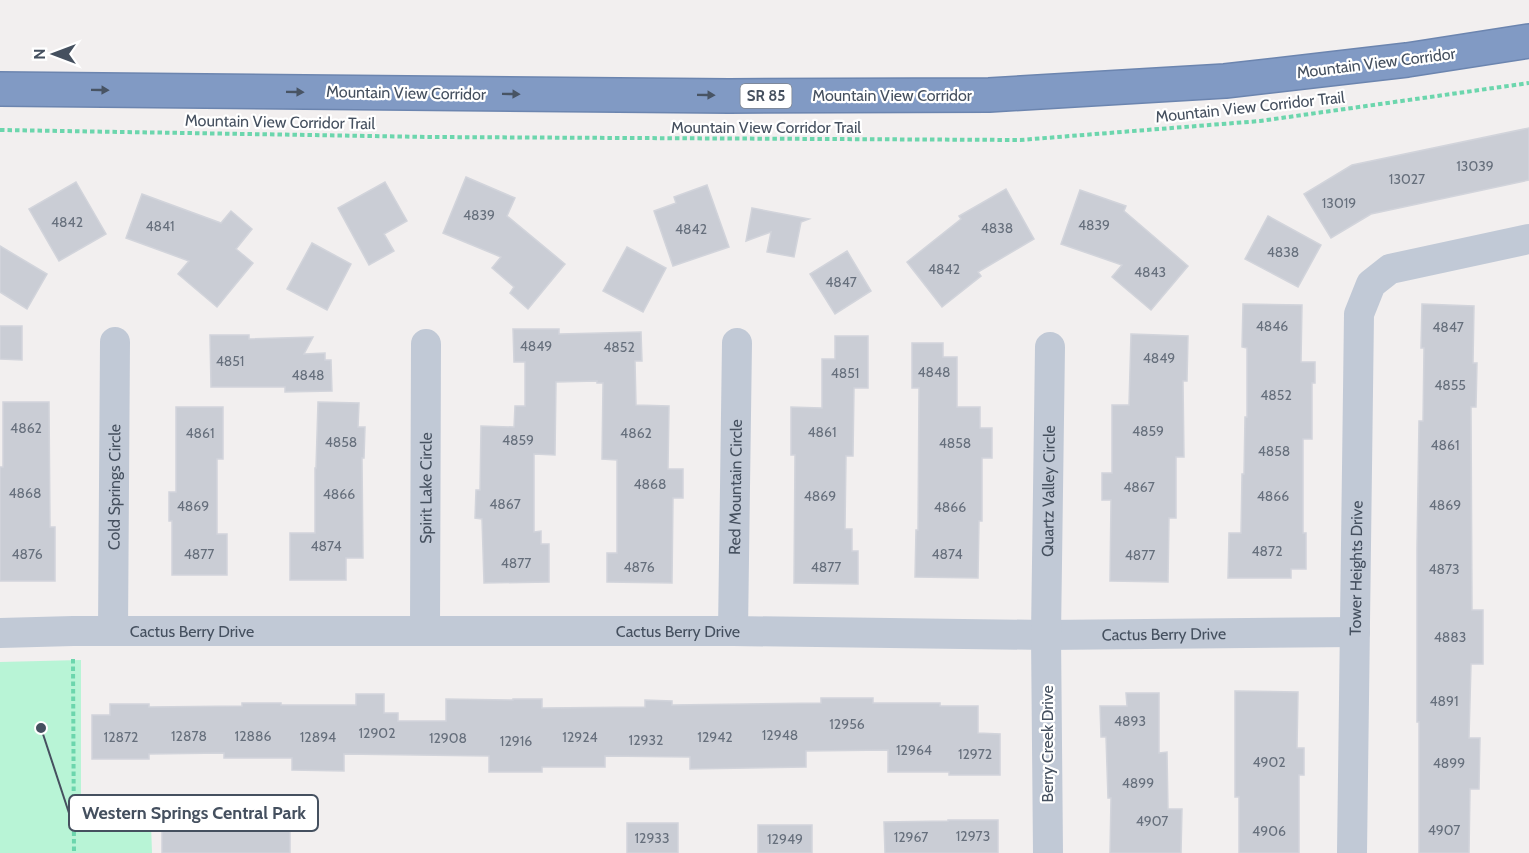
<svg xmlns="http://www.w3.org/2000/svg" width="1529" height="853" font-family="Cabin,sans-serif">
<style>
.green{fill:#b8f4d6}
.building{fill:#cacdd5;stroke:#d2d4db;stroke-width:1.5}
.lines{fill:none;stroke-linecap:round;stroke-linejoin:round}
.highway-casing{stroke:#6c85af;stroke-width:36}
.path{stroke:#6cd6ad;stroke-width:4;stroke-dasharray:4.5 3;stroke-linecap:butt}
.minor{stroke:#c1c9d6;stroke-width:30}
.highway{stroke:#819ac4;stroke-width:33}
.oneway{fill:#485464}
.labels{text-anchor:middle;dominant-baseline:central;stroke-width:4.5;stroke-linejoin:round;paint-order:stroke}
.number-label{font-size:14px;fill:#666f7c}
.shield{fill:#fff;stroke:#7d848f;stroke-width:1.5}
.shield-label{font-size:15px;font-weight:bold;fill:#45505f}
.street-label{font-size:16px;fill:#45505f;stroke:#fff}
.leader{fill:none;stroke:#45505f;stroke-width:2}
.callout-dot{fill:#45505f;stroke:#fff;stroke-width:2}
.callout{fill:#fff;stroke:#45505f;stroke-width:2}
.callout-label{font-size:18px;text-anchor:middle;font-weight:bold;fill:#45505f}
</style>
<rect width="100%" height="100%" fill="#f2efef"/>
<polygon class="green" points="81,660 81,794 150,794 152,853 0,853 0,662"/>
<g class="building">
<polygon points="1529,128 1529,180 1371,214 1331,238 1304,194 1352,165"/>
<polygon points="466,177 515,198 507,216 565,264 528,309 510,293 514,287 492,268 501,257 443,233"/>
<polygon points="76,182 106,234 59,261 29,209"/>
<polygon points="385,182 407,221 384,234 394,251 369,265 338,208"/>
<polygon points="707,185 729,247 673,266 654,211 676,203 674,197"/>
<polygon points="1006,189 1034,239 978,272 981,276 942,307 907,262 961,219 959,216"/>
<polygon points="1080,190 1126,206 1124,211 1188,266 1151,310 1112,277 1122,265 1061,244"/>
<polygon points="142,194 221,223 231,211 252,229 236,249 253,263 217,307 178,274 189,261 126,238"/>
<polygon points="752,208 809,219 801,222 794,257 767,252 771,232 746,241"/>
<polygon points="1268,216 1321,245 1298,287 1245,259"/>
<polygon points="312,243 351,264 327,310 287,289"/>
<polygon points="0,246 47,274 27,309 0,292"/>
<polygon points="627,247 666,268 643,312 603,291"/>
<polygon points="847,251 871,291 835,314 810,274"/>
<polygon points="1243,304 1302,305 1301,362 1315,362 1315,383 1312,383 1312,439 1303,439 1303,533 1306,533 1306,569 1291,569 1291,578 1228,578 1229,533 1241,533 1242,474 1244,474 1245,417 1247,417 1247,348 1242,347"/>
<polygon points="1422,304 1474,306 1473,363 1477,363 1476,407 1471,407 1472,610 1483,610 1483,664 1471,664 1469,738 1480,738 1479,789 1470,789 1469,853 1419,853 1419,722 1417,722 1417,548 1419,421 1423,421 1424,348 1421,348"/>
<polygon points="0,326 22,326 22,360 0,359"/>
<polygon points="513,329 559,329 559,334 641,332 642,361 635,361 636,405 669,406 668,469 683,469 683,498 673,498 672,583 607,582 607,553 617,553 617,460 602,459 603,383 597,383 597,381 556,382 555,455 534,454 534,532 541,531 541,544 549,544 549,582 484,583 482,519 475,518 476,490 480,490 481,426 514,427 515,406 525,406 525,362 514,362"/>
<polygon points="1131,334 1188,336 1187,381 1183,381 1184,457 1176,457 1176,518 1169,518 1168,582 1110,581 1111,500 1102,500 1102,473 1112,473 1112,405 1129,405"/>
<polygon points="210,335 249,335 249,339 313,337 304,354 325,353 325,360 331,360 332,391 285,392 285,387 211,387"/>
<polygon points="835,336 868,336 868,388 854,388 853,456 846,456 845,529 852,529 852,551 858,551 858,584 794,583 795,455 791,455 791,407 822,408 822,359 835,359"/>
<polygon points="912,343 943,343 943,357 957,357 957,407 980,407 980,428 992,428 992,458 982,458 982,521 979,521 978,578 915,577 916,530 918,530 919,388 912,388"/>
<polygon points="3,402 49,402 50,527 55,527 55,581 0,581 0,467 3,467"/>
<polygon points="318,402 359,403 358,427 365,427 364,458 362,458 363,558 346,558 346,580 290,580 290,533 315,533 315,468 316,468"/>
<polygon points="176,407 223,407 223,459 217,459 217,534 227,534 227,575 172,575 172,521 169,521 169,492 176,492"/>
<polygon points="1235,691 1298,692 1297,748 1304,748 1304,775 1299,775 1299,853 1239,853 1239,797 1235,797"/>
<polygon points="1126,693 1159,693 1159,753 1167,752 1168,809 1182,809 1181,853 1110,853 1111,798 1108,798 1106,737 1101,737 1100,706 1127,706"/>
<polygon points="356,694 384,694 384,713 398,713 398,721 446,721 446,699 513,700 513,699 542,699 542,708 645,707 645,700 672,701 672,705 821,703 821,698 873,698 873,703 940,703 940,706 978,706 978,733 1000,734 1000,775 949,775 949,772 888,772 888,750 806,751 806,767 690,769 690,757 605,756 605,767 542,767 542,772 489,772 489,756 344,754 344,771 292,770 292,758 224,758 224,753 149,754 149,759 92,759 92,715 110,715 110,704 149,704 149,707 242,706 242,703 281,703 281,705 356,705"/>
<polygon points="162,811 218,811 218,823 290,822 290,853 162,853"/>
<polygon points="948,820 998,820 998,853 885,853 884,822 948,821"/>
<rect x="627" y="823" width="51" height="30"/>
<rect x="758" y="825" width="54" height="28"/>
</g>
<g class="lines">
<defs>
<polyline id="highway" points="0,89 729,96 989,95 1225,81 1407,60 1529,41"/>
</defs>
<use href="#highway" class="highway-casing"/>
<g class="path">
<polyline points="0,130 432,137 1020,140 1260,121 1529,83"/>
<polyline points="73,659 74,853"/>
</g>
<g class="minor">
<path id="s1" d="M425,630l1,-286"/>
<path id="s2" d="M113,631l2,-289"/>
<path id="s3" d="M733,631l4,-288"/>
<path id="s4" d="M0,633l73,-2h660l313,4 309,-3"/>
<path id="s5" d="M1048,853l-2,-218 4,-288"/>
<path id="s6" d="M1352,853l7,-539 12,-30 19,-15 139,-30"/>
</g>
<use href="#highway" class="highway"/>
</g>
<defs><path id="oneway-solid" d="M-6-.8H1V-3.2L6.5 0L1 3.2V.8H-6Z" transform="scale(1.5)"/></defs>
<g class="oneway">
<use href="#oneway-solid" transform="translate(100 90) rotate(1)"/>
<use href="#oneway-solid" transform="translate(295 92) rotate(1)"/>
<use href="#oneway-solid" transform="translate(511 94) rotate(1)"/>
<use href="#oneway-solid" transform="translate(706 95) rotate(1)"/>
</g>
<g class="labels">
<g class="number-label">
<text x="1475" y="166">13039</text>
<text x="1407" y="179">13027</text>
<text x="1339" y="203">13019</text>
<text x="479" y="215">4839</text>
<text x="67" y="222">4842</text>
<text x="1094" y="225">4839</text>
<text x="160" y="226">4841</text>
<text x="997" y="228">4838</text>
<text x="691" y="229">4842</text>
<text x="1283" y="252">4838</text>
<text x="944" y="269">4842</text>
<text x="1150" y="272">4843</text>
<text x="841" y="282">4847</text>
<text x="1272" y="326">4846</text>
<text x="1448" y="327">4847</text>
<text x="536" y="346">4849</text>
<text x="619" y="347">4852</text>
<text x="1159" y="358">4849</text>
<text x="230" y="361">4851</text>
<text x="934" y="372">4848</text>
<text x="845" y="373">4851</text>
<text x="308" y="375">4848</text>
<text x="1450" y="385">4855</text>
<text x="1276" y="395">4852</text>
<text x="26" y="428">4862</text>
<text x="1148" y="431">4859</text>
<text x="822" y="432">4861</text>
<text x="200" y="433">4861</text>
<text x="636" y="433">4862</text>
<text x="518" y="440">4859</text>
<text x="341" y="442">4858</text>
<text x="955" y="443">4858</text>
<text x="1445" y="445">4861</text>
<text x="1274" y="451">4858</text>
<text x="650" y="484">4868</text>
<text x="1139" y="487">4867</text>
<text x="25" y="493">4868</text>
<text x="339" y="494">4866</text>
<text x="820" y="496">4869</text>
<text x="1273" y="496">4866</text>
<text x="505" y="504">4867</text>
<text x="1445" y="505">4869</text>
<text x="193" y="506">4869</text>
<text x="950" y="507">4866</text>
<text x="326" y="546">4874</text>
<text x="1267" y="551">4872</text>
<text x="27" y="554">4876</text>
<text x="199" y="554">4877</text>
<text x="947" y="554">4874</text>
<text x="1140" y="555">4877</text>
<text x="516" y="563">4877</text>
<text x="639" y="567">4876</text>
<text x="826" y="567">4877</text>
<text x="1444" y="569">4873</text>
<text x="1450" y="637">4883</text>
<text x="1444" y="701">4891</text>
<text x="1130" y="721">4893</text>
<text x="847" y="724">12956</text>
<text x="377" y="733">12902</text>
<text x="780" y="735">12948</text>
<text x="189" y="736">12878</text>
<text x="253" y="736">12886</text>
<text x="121" y="737">12872</text>
<text x="318" y="737">12894</text>
<text x="580" y="737">12924</text>
<text x="715" y="737">12942</text>
<text x="448" y="738">12908</text>
<text x="646" y="740">12932</text>
<text x="516" y="741">12916</text>
<text x="914" y="750">12964</text>
<text x="975" y="754">12972</text>
<text x="1269" y="762">4902</text>
<text x="1449" y="763">4899</text>
<text x="1138" y="783">4899</text>
<text x="1152" y="821">4907</text>
<text x="1444" y="830">4907</text>
<text x="1269" y="831">4906</text>
<text x="973" y="836">12973</text>
<text x="911" y="837">12967</text>
<text x="652" y="838">12933</text>
<text x="785" y="839">12949</text>
</g>
<rect class="shield" x="740.5" y="84" width="51" height="24" rx="4.5"/>
<g class="shield-label">
<text x="766" y="96">SR 85</text>
</g>
<g class="street-label">
<text transform="translate(1376 63) rotate(-7)">Mountain View Corridor</text>
<text transform="translate(406 93) rotate(1)">Mountain View Corridor</text>
<text x="892" y="95">Mountain View Corridor</text>
<text transform="translate(1250 107) rotate(-6)">Mountain View Corridor Trail</text>
<text transform="translate(280 122) rotate(1)">Mountain View Corridor Trail</text>
<text x="766" y="127">Mountain View Corridor Trail</text>
<text stroke="none"><textPath href="#s2" startOffset="144">Cold Springs Circle</textPath></text>
<text stroke="none"><textPath href="#s1" startOffset="142">Spirit Lake Circle</textPath></text>
<text stroke="none"><textPath href="#s3" startOffset="144">Red Mountain Circle</textPath></text>
<text stroke="none"><textPath href="#s5" startOffset="362">Quartz Valley Circle</textPath></text>
<text stroke="none"><textPath href="#s6" startOffset="285">Tower Heights Drive</textPath></text>
<text stroke="none"><textPath href="#s4" startOffset="192">Cactus Berry Drive</textPath></text>
<text stroke="none"><textPath href="#s4" startOffset="678">Cactus Berry Drive</textPath></text>
<text stroke="none"><textPath href="#s4" startOffset="1164">Cactus Berry Drive</textPath></text>
<text transform="translate(1047 744) rotate(-90)">Berry Creek Drive</text>
</g>
</g>
<path class="leader" d="M41 728L69 813"/>
<circle class="callout-dot" cx="41" cy="728" r="6"/>
<rect class="callout" x="69" y="795" width="249" height="36" rx="6"/>
<g class="callout-label">
<text x="194" y="819">Western Springs Central Park</text>
</g>
<g transform="translate(54 54) rotate(270)" stroke="#ffffff" stroke-width="4.5" paint-order="stroke">
<path d="M0-4.5L10 22L0 15L-10 22Z" fill="#45505f"/>
<text y="-9" font-size="16" font-weight="bold" text-anchor="middle" fill="#45505f">N</text>
</g>
</svg>
